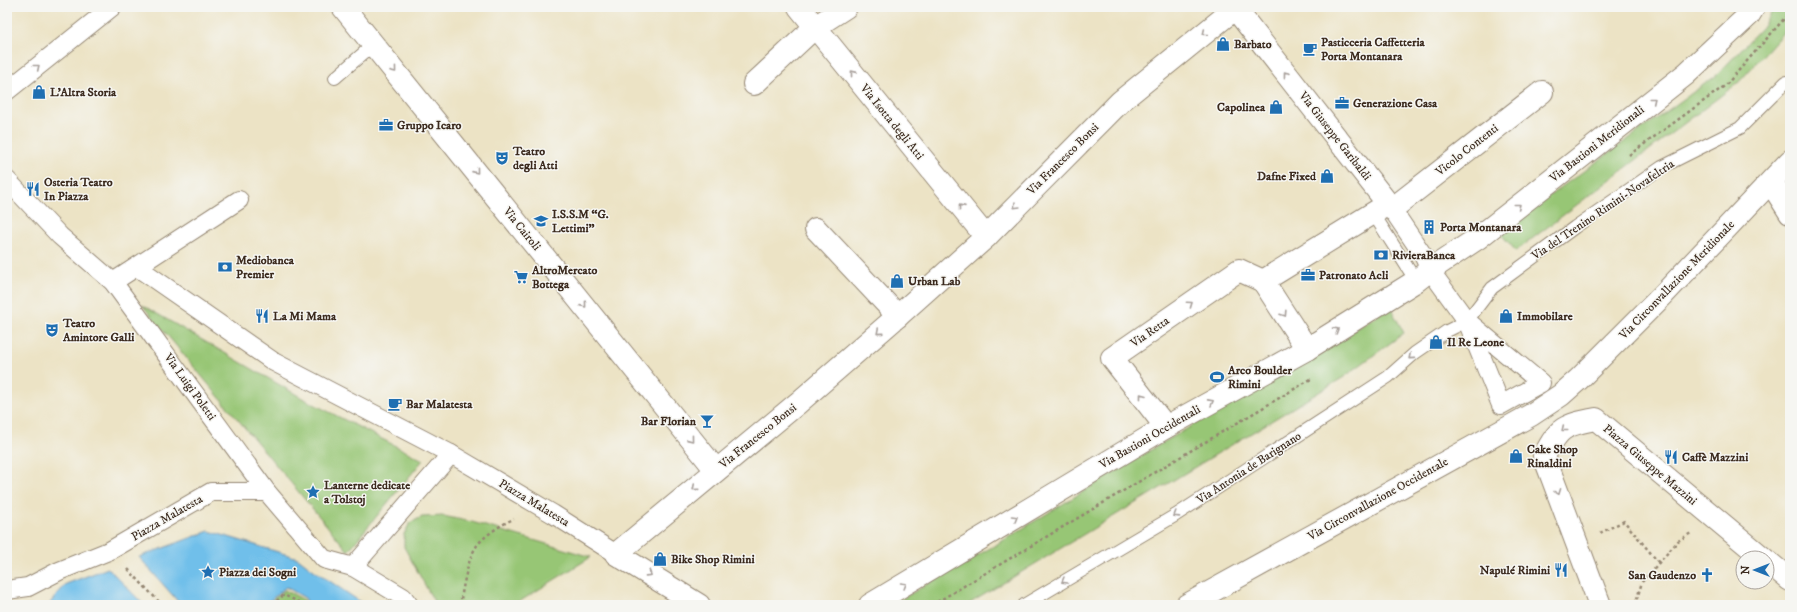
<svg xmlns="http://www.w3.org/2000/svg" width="1797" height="612" font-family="'IM FELL DW Pica',serif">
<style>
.green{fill:#97c675;stroke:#69784a}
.water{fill:#6fbfea;stroke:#557484}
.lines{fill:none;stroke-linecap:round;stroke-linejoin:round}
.service-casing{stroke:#948672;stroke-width:14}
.pedestrian-casing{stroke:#948672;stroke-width:20}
.minor-casing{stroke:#948672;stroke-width:24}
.tertiary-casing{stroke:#948672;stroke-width:24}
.path{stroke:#948672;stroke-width:2.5;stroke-dasharray:3 3;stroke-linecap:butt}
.service{stroke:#fff;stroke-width:12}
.pedestrian{stroke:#fff;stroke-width:18}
.minor{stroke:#fff;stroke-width:22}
.tertiary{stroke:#fff;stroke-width:22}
.oneway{stroke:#a79f9a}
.labels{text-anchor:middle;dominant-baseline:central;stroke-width:3;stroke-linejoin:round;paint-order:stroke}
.poi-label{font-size:12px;font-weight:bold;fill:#3b2a1e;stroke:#f6f6f2;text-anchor:start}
.street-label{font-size:12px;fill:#3b2a1e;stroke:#f6f6f2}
</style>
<rect width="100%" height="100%" fill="#f6f6f2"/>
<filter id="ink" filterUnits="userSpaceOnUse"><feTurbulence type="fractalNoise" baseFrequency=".025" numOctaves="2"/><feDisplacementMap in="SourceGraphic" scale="8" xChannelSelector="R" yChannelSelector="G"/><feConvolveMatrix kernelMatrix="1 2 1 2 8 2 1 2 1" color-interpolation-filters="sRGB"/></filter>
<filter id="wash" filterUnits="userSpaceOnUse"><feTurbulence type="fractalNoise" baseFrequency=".012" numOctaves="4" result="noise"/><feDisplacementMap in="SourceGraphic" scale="16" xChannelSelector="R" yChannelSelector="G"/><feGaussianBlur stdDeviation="0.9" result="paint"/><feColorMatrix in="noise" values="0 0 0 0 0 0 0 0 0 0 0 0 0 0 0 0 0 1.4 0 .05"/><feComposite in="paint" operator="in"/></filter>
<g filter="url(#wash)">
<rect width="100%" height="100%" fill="#ece3c5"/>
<g class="green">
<polygon points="1775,7 1790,7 1790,25 1739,82 1516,251 1499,232 1717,75 1762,27"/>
<polygon points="142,305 304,399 423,460 348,551"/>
<polygon points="1390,307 1404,333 1344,377 967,605 891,605 999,543 1164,442 1311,357"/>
<polygon points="443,516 472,522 591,557 514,605 436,605 404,547 404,534 410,523 422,517"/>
<polygon points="285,590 304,600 307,605 267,605"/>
</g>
<g class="water">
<polygon points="209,531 298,558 315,571 365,605 309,605 305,598 286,587 265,605 181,605 139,557"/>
<polygon points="108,568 144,605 51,605 50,603 66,584"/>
</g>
</g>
<g filter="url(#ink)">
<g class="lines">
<defs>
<g id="service">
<polyline points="335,78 374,44"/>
<polyline points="1373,213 1416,281"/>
<polyline points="1024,605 1176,515 1388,377 1415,353 1447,331 1467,321 1492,288 1575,227 1662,167 1740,128 1786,82"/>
</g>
<g id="pedestrian">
<polyline points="7,91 112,7"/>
<polyline points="7,180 60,236 113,282 267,492 324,559 353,567 403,597 409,605"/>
<polyline points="1392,209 1423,255 1430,270 1467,321 1541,383 1501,405 1467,321"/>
<polyline points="137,267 274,362 451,454 553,514 616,554"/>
<polyline points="113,282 239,200"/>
<polyline points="353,567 451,454"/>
<polyline points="7,590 28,587 59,571 111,550 211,492 267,492"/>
</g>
<g id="minor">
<polyline points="343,7 716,470"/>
<polyline points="799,7 986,237"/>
<polyline points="1234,7 1392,209 1542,92"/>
<polyline points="754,84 815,27 846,7"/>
<polyline points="1773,181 1778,194 1790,213"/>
<polyline points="816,229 898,316"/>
<polyline points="1263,281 1388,204"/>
<polyline points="1166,427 1112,358 1239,270 1263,281 1307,349"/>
<polyline points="1767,561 1790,580"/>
<polyline points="699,605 616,554 798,403 898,316 986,237 1121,101 1237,7"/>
<polyline points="870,605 1166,427 1307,349 1416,281 1430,270 1478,238 1686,74 1749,15 1754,7"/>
<path d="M1600,605l-56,-149c15,-29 20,-31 52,-37l167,139"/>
</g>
<polyline id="tertiary" points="1187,605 1531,415 1561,395 1579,379 1663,295 1790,161"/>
</defs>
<use href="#service" class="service-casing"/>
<use href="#pedestrian" class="pedestrian-casing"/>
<use href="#minor" class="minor-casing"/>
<use href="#tertiary" class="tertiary-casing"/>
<g class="path">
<polyline points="1629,155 1726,85 1790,12"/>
<polyline points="1600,533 1624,521 1659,563"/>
<polyline points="128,569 162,605"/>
<polyline points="272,605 284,595 301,603 302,605"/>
<path d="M460,605c3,-17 7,-44 16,-58 6,-10 27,-24 38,-28"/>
<polyline points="932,605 1311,379"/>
<polyline points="1635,605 1642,582 1678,541 1691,533"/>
</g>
<use href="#service" class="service"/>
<use href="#pedestrian" class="pedestrian"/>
<use href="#minor" class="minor"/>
<use href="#tertiary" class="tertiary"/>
</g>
<defs><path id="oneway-chevron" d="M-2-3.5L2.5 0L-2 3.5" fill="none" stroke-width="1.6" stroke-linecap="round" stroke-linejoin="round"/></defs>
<g class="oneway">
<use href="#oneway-chevron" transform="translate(1205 33) rotate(141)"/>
<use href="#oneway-chevron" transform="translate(37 67) rotate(-39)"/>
<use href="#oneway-chevron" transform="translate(394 70) rotate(51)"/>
<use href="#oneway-chevron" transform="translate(853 73) rotate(-129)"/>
<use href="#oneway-chevron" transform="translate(1286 74) rotate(-128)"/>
<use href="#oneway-chevron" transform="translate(1653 100) rotate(-39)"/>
<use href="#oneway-chevron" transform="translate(476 171) rotate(51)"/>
<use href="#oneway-chevron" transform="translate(1016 206) rotate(135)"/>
<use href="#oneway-chevron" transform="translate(1518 206) rotate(-38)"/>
<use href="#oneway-chevron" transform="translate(961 207) rotate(-129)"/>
<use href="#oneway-chevron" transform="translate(1190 304) rotate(-35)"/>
<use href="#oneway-chevron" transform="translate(584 305) rotate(51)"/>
<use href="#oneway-chevron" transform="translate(1284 314) rotate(57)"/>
<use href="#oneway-chevron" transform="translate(1336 330) rotate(-32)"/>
<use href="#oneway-chevron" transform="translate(879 332) rotate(139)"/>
<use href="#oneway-chevron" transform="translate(1411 357) rotate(140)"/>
<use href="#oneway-chevron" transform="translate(1142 396) rotate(-128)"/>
<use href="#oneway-chevron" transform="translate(1211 402) rotate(-29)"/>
<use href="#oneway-chevron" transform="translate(1564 429) rotate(141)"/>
<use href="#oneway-chevron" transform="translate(691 439) rotate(51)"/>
<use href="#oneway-chevron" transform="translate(695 488) rotate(140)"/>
<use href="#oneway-chevron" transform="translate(1558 492) rotate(69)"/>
<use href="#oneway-chevron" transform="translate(1176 515) rotate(148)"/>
<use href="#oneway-chevron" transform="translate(1015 518) rotate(-31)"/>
<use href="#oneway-chevron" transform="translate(649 574) rotate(32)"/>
<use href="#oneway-chevron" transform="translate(1064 581) rotate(150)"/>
<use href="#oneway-chevron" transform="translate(904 585) rotate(-31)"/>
</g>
</g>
<defs>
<symbol id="shop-bare" viewBox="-9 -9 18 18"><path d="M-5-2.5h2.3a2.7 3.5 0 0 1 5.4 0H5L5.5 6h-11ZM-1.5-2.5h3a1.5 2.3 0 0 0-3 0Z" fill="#1f6fb2" stroke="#f6f6f2" stroke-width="2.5" paint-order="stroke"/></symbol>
<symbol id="cafe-bare" viewBox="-9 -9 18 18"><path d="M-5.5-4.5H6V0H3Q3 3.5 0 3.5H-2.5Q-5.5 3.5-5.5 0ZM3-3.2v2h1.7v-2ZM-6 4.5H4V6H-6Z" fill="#1f6fb2" stroke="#f6f6f2" stroke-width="2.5" paint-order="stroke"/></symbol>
<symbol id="office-bare" viewBox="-9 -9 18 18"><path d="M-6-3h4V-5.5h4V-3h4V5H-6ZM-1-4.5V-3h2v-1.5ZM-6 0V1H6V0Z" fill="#1f6fb2" stroke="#f6f6f2" stroke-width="2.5" paint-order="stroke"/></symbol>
<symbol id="theatre-bare" viewBox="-9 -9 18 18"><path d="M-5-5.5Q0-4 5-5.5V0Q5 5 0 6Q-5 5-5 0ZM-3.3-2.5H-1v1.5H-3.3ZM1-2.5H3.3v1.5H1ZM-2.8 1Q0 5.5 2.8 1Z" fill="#1f6fb2" stroke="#f6f6f2" stroke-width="2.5" paint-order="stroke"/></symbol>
<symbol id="restaurant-bare" viewBox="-9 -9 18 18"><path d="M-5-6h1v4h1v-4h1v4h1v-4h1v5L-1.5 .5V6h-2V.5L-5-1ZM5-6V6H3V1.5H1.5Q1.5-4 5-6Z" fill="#1f6fb2" stroke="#f6f6f2" stroke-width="2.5" paint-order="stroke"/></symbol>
<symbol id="school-bare" viewBox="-9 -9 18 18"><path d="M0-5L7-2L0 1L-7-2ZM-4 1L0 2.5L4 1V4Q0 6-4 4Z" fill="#1f6fb2" stroke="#f6f6f2" stroke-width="2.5" paint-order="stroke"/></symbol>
<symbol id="building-bare" viewBox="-9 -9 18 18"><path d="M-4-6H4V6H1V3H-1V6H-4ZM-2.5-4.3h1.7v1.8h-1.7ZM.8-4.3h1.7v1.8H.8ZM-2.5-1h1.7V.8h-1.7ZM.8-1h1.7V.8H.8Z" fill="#1f6fb2" stroke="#f6f6f2" stroke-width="2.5" paint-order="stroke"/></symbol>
<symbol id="bank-bare" viewBox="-9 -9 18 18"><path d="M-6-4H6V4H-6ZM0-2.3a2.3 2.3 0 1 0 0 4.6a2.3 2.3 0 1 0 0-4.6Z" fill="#1f6fb2" stroke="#f6f6f2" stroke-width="2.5" paint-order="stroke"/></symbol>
<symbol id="supermarket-bare" viewBox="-9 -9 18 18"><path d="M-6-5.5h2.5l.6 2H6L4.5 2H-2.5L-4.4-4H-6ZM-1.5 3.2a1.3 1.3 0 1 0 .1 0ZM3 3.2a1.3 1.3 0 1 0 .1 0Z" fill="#1f6fb2" stroke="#f6f6f2" stroke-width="2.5" paint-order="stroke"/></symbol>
<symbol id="stadium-bare" viewBox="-9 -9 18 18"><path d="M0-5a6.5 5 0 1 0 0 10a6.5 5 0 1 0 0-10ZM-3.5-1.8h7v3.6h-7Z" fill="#1f6fb2" stroke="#f6f6f2" stroke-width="2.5" paint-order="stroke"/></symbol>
<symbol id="bar-bare" viewBox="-9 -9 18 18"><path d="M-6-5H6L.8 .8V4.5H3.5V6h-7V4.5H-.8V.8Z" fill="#1f6fb2" stroke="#f6f6f2" stroke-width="2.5" paint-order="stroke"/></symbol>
<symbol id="sight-bare" viewBox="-9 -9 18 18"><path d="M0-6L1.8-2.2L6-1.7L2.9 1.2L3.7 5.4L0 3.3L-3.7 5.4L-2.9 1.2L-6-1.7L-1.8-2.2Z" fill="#1f6fb2" stroke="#f6f6f2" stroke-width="2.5" paint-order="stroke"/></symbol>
<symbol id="church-bare" viewBox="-9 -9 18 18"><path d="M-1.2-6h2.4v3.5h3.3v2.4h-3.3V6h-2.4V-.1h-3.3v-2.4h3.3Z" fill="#1f6fb2" stroke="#f6f6f2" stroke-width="2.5" paint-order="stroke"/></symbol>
</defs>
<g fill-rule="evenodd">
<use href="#shop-bare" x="1213" y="34" width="20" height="20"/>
<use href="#cafe-bare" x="1300" y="39" width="20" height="20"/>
<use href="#shop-bare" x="29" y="82" width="20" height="20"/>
<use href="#office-bare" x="1332" y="93" width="20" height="20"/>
<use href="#shop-bare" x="1266" y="97" width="20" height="20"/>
<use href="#office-bare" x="376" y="115" width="20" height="20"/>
<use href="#theatre-bare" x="492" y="148" width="20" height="20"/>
<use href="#shop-bare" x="1317" y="166" width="20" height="20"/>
<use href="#restaurant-bare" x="23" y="179" width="20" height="20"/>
<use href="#school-bare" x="531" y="211" width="20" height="20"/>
<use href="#building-bare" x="1419" y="217" width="20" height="20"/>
<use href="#bank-bare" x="1371" y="245" width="20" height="20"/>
<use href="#bank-bare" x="215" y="257" width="20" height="20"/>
<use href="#office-bare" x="1298" y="265" width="20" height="20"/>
<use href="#supermarket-bare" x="511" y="267" width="20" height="20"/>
<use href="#shop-bare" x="887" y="271" width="20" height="20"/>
<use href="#restaurant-bare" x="252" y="306" width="20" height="20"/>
<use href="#shop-bare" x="1496" y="306" width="20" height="20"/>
<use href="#theatre-bare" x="42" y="320" width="20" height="20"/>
<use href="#shop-bare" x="1426" y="332" width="20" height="20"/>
<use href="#stadium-bare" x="1207" y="367" width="20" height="20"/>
<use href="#cafe-bare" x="385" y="394" width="20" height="20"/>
<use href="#bar-bare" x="697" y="411" width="20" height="20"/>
<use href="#shop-bare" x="1506" y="446" width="20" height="20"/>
<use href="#restaurant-bare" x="1661" y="447" width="20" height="20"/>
<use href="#sight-bare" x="303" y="482" width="20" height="20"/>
<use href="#shop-bare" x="650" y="549" width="20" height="20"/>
<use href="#restaurant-bare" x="1551" y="560" width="20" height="20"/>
<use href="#sight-bare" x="198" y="562" width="20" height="20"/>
<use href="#church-bare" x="1697" y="565" width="20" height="20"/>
</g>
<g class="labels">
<g class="poi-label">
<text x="1321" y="42">Pasticceria Caffetteria<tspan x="1321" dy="14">Porta Montanara</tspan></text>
<text x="1234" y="44">Barbato</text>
<text x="50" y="92">L'Altra Storia</text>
<text x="1353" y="103">Generazione Casa</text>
<text x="1265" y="107" text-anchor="end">Capolinea</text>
<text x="397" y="125">Gruppo Icaro</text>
<text x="513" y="151">Teatro<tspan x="513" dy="14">degli Atti</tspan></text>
<text x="1316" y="176" text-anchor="end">Dafne Fixed</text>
<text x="44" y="182">Osteria Teatro<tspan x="44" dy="14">In Piazza</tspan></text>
<text x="552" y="214">I.S.S.M “G.<tspan x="552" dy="14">Lettimi”</tspan></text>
<text x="1440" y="227">Porta Montanara</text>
<text x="1392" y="255">RivieraBanca</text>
<text x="236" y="260">Mediobanca<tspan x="236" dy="14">Premier</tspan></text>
<text x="532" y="270">AltroMercato<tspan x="532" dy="14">Bottega</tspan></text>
<text x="1319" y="275">Patronato Acli</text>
<text x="908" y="281">Urban Lab</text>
<text x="273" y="316">La Mi Mama</text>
<text x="1517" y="316">Immobilare</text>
<text x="63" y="323">Teatro<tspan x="63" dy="14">Amintore Galli</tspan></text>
<text x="1447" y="342">Il Re Leone</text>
<text x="1228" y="370">Arco Boulder<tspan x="1228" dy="14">Rimini</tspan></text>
<text x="406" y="404">Bar Malatesta</text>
<text x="696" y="421" text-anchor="end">Bar Florian</text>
<text x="1527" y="449">Cake Shop<tspan x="1527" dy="14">Rinaldini</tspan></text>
<text x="1682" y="457">Caffè Mazzini</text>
<text x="324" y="485">Lanterne dedicate<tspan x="324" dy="14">a Tolstoj</tspan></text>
<text x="671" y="559">Bike Shop Rimini</text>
<text x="1550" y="570" text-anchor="end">Napulé Rimini</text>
<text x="219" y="572">Piazza dei Sogni</text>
<text x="1696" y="575" text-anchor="end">San Gaudenzo</text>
</g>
<g class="street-label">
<text transform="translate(892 122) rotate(51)">Via Isotta degli Atti</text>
<text transform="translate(1335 136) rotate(52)">Via Giuseppe Garibaldi</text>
<text transform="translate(1597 144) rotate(-38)">Via Bastioni Meridionali</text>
<text transform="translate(1467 150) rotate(-38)">Vicolo Contenti</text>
<text transform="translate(1063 159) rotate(-45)">Via Francesco Bonsi</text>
<text transform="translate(1603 210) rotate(-34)">Via del Trenino Rimini-Novafeltria</text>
<text transform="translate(522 229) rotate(51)">Via Cairoli</text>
<text transform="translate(1677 280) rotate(-46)">Via Circonvallazione Meridionale</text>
<text transform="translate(1150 332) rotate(-35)">Via Retta</text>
<text transform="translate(190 387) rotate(54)">Via Luigi Poletti</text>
<text transform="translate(758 436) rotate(-39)">Via Francesco Bonsi</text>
<text transform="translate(1150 437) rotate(-30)">Via Bastioni Occidentali</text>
<text transform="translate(1650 465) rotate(40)">Piazza Giuseppe Mazzini</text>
<text transform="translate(1249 468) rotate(-33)">Via Antonia de Barignano</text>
<text transform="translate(1378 499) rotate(-29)">Via Circonvallazione Occidentale</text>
<text transform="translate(534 503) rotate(31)">Piazza Malatesta</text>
<text transform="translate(167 518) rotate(-30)">Piazza Malatesta</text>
</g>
</g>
<rect width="1797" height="612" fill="none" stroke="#f6f6f2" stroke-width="24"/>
<g transform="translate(1755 570) rotate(270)"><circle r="19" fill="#f6f6f2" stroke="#aba49d"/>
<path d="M0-3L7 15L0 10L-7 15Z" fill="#1f6fb2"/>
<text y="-6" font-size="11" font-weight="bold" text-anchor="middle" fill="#3b2a1e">N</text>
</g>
</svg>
